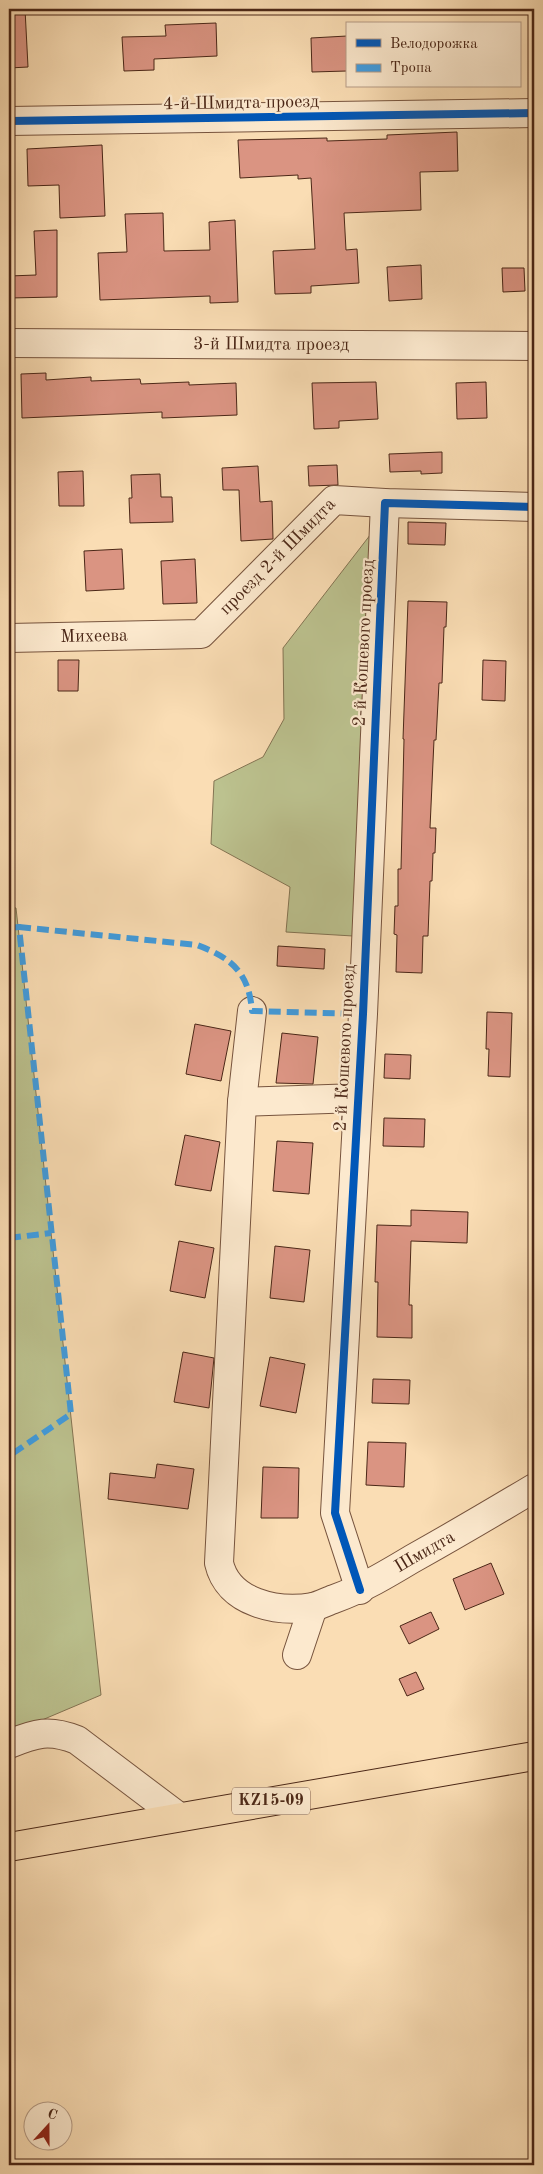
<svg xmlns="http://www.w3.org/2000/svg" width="543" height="2174" font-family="'Old Standard TT',serif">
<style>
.green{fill:#bcc28f;stroke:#847453}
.building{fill:#da9482;stroke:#4b2717}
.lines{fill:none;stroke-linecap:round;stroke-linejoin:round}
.minor-casing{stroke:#77543e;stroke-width:30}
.highway-casing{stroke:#4b2717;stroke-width:30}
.minor{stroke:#fce9ce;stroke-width:28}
.highway{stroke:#faddb4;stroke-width:28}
.quiet{stroke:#409cdf;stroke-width:6;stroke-dasharray:12 6;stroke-linecap:butt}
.cycleway-casing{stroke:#fce9ce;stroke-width:11}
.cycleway{stroke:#0057b8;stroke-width:8}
.labels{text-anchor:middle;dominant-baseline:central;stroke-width:4.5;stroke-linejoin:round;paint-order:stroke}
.shield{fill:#fce9ce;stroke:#80614e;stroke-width:1}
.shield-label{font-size:16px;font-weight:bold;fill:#4b2717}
.street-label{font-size:18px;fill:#4b2717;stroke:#fce9ce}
</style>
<rect width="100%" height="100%" fill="#faddb4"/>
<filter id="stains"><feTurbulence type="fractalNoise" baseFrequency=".004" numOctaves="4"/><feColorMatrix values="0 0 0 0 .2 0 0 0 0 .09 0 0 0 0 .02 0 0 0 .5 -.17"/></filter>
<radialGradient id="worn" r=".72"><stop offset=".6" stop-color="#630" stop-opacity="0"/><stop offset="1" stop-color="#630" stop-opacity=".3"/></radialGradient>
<g class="green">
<polygon points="374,530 353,936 286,932 290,887 211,844 214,781 263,757 284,719 283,648"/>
<polygon points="9,907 16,908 101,1695 9,1734"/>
</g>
<g class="building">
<polygon points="9,9 25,9 28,67 9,68"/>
<polygon points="216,23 217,56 154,59 154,70 124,71 122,37 166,36 165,25"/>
<polygon points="347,36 347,71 312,72 311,38"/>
<polygon points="457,132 458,171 420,172 421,210 344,213 346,250 357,249 359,283 311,286 311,293 275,294 273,251 315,249 311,178 298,179 298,175 240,178 238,140 327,138 327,141 387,139 387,135"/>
<polygon points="102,145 105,216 60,218 59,185 28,186 27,149"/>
<polygon points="163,213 164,251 210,250 209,222 235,220 238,302 210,303 210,296 100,300 98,253 127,252 125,214"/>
<polygon points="57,230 57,297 9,298 9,276 36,275 34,231"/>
<polygon points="421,265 422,299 389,301 387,267"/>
<polygon points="502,268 524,268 525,291 503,292"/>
<polygon points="46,373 46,380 91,377 91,381 140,379 141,384 189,382 189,385 236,383 237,415 162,418 162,412 22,418 21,374"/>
<polygon points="376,382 378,419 339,421 339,428 314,429 312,383"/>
<polygon points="486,382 487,418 457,419 456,383"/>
<polygon points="442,452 442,473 421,474 421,471 390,472 389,454"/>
<polygon points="337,465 338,485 309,486 308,466"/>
<polygon points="258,466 260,502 272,501 273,539 241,541 239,490 223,490 222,468"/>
<polygon points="83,471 84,506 59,506 58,472"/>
<polygon points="160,474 161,497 172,497 173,522 130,523 129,498 132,498 131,475"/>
<polygon points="408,522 446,523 445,545 408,544"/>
<polygon points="122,549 124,589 86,591 84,551"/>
<polygon points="195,559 197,603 163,604 161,561"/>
<polygon points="408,601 447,602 446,627 444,627 442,683 439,683 436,740 434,740 430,828 436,828 435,853 433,853 432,881 430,881 428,936 423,936 422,973 396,972 397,935 394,934 395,906 398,906 398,869 401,869 404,739 403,739"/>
<polygon points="58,660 79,660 78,691 58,691"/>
<polygon points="483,660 506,661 505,701 482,700"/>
<polygon points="278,946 325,949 324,969 277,966"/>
<polygon points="487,1012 512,1013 510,1077 488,1076 489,1049 486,1049"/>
<polygon points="195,1024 231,1031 221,1081 186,1074"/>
<polygon points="282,1033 318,1037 313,1084 276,1083"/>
<polygon points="385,1054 411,1055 410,1079 384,1078"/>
<polygon points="384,1118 425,1119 424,1147 383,1146"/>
<polygon points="185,1135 220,1142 211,1191 175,1185"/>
<polygon points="277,1141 313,1143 309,1194 273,1191"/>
<polygon points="411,1210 468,1212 467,1243 411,1241 409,1305 412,1305 412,1338 377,1337 378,1282 375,1282 377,1225 411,1226"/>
<polygon points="179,1241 214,1248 205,1298 170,1291"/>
<polygon points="275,1246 310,1250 304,1302 270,1298"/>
<polygon points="183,1352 214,1358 209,1408 174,1402"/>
<polygon points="270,1357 305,1364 296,1413 260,1406"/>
<polygon points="373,1379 410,1380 409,1404 372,1403"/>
<polygon points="368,1442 406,1443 404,1487 366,1485"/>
<polygon points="157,1464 194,1469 188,1509 108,1499 110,1473 155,1478"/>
<polygon points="263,1467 299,1468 298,1518 261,1518"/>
<polygon points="491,1563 504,1594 465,1610 453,1579"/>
<polygon points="431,1612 439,1629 409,1644 400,1626"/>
<polygon points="416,1672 424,1689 407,1696 399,1679"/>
</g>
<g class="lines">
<defs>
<g id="minor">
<polyline points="9,121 534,113"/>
<path id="s1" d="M9,343l525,3"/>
<path id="s2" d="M9,638l192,-4 133,-134 51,3 149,4"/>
<path id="s3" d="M252,1011l-10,91 -23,461c9,40 58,50 94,44 7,-2 15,-6 21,-8 28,-10 53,-25 78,-40 41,-23 82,-47 122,-71"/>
<polyline points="242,1102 358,1098"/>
<polyline points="360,1590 335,1513 363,1014 385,503"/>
<polyline points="297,1655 313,1607"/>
<path d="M9,1744c27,-11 40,-15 68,-4l102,77"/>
</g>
<polyline id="highway" points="9,1847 534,1756"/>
</defs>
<use href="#minor" class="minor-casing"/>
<use href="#highway" class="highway-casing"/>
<use href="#minor" class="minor"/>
<use href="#highway" class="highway"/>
<g class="quiet">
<path d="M19,927l178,18c35,13 52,28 55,66l111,3"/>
<polyline points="9,928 19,927 71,1414 9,1456"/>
<polyline points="9,1238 51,1233"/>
</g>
<defs>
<g id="cycleway">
<polyline points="9,121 534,113"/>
<polyline points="360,1590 335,1513 363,1014 385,503 534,507"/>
</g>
</defs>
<use href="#cycleway" class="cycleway-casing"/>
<use href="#cycleway" class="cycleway"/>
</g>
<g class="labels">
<rect class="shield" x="232" y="1787.5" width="78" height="27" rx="4"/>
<g class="shield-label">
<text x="271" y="1801">KZ15-09</text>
</g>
<g class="street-label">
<text transform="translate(241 103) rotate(-1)">4-й Шмидта проезд</text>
<text stroke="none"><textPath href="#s1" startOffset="262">3-й Шмидта проезд</textPath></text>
<text stroke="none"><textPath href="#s2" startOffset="301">проезд 2-й Шмидта</textPath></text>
<text stroke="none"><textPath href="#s2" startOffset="85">Михеева</textPath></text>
<text transform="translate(364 643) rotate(-87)">2-й Кошевого проезд</text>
<text transform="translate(345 1048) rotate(-87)">2-й Кошевого проезд</text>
<text stroke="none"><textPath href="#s3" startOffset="792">Шмидта</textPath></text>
</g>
</g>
<rect width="543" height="2174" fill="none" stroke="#faddb4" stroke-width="30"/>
<rect x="10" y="10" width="523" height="2154" fill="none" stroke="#4b2717" stroke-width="2.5"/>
<rect x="15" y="15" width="513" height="2144" fill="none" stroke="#4b2717"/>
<rect x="346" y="22" width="175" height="65" fill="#fce9ce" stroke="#b59b85"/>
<rect x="356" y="39" width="25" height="8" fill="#0057b8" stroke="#b59b85"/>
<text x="390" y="48" font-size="15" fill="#4b2717">Велодорожка</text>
<rect x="356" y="64" width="25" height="8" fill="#409cdf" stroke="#b59b85"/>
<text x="390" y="72" font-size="15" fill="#4b2717">Тропа</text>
<g transform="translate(48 2126) rotate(21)"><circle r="24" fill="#fce9ce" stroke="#b59b85"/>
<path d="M0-4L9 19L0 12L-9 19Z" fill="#8f2418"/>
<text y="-8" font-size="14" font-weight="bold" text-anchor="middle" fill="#4b2717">С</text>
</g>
<rect width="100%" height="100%" filter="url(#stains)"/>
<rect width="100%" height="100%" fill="url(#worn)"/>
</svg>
